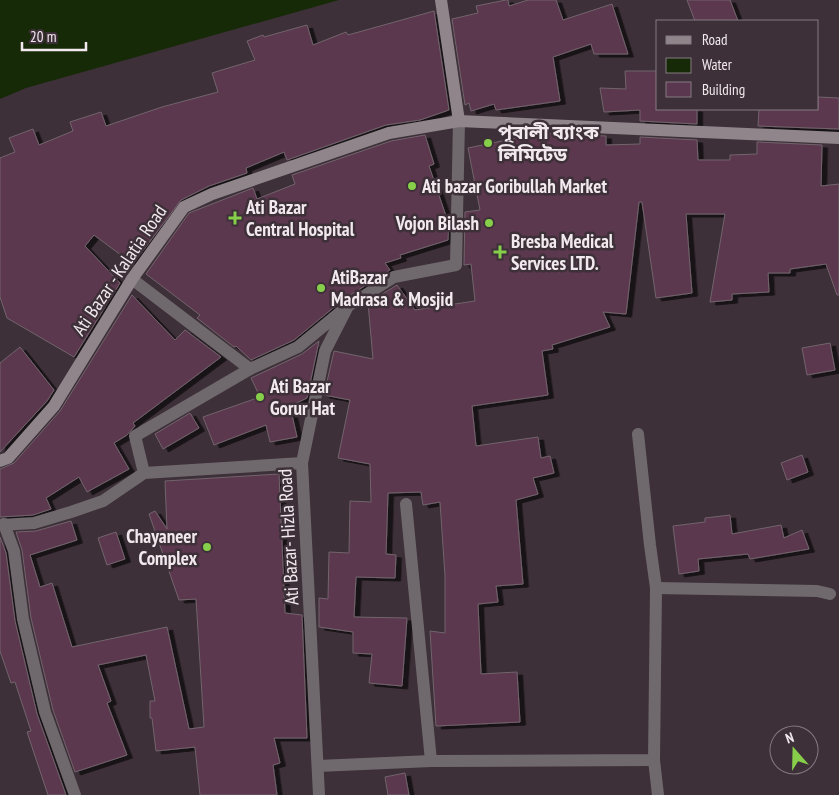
<svg xmlns="http://www.w3.org/2000/svg" width="839" height="795" font-family="'PT Sans Narrow','Noto Sans Bengali',sans-serif">
<style>
.water{fill:#172a08}
.building{fill:#5b374f;stroke:#72646c;filter:url(#shadow)}
.lines{fill:none;stroke-linecap:round;stroke-linejoin:round}
.minor{stroke:#6f696d;stroke-width:12}
.secondary{stroke:#8f858b;stroke-width:12}
.poi-dot{fill:#87cf4b;stroke:#3d3038;stroke-width:2}
.labels{text-anchor:middle;dominant-baseline:central;stroke-width:5;stroke-linejoin:round;paint-order:stroke}
.poi-label{font-size:19px;font-weight:bold;fill:#f1e9ee;stroke:#3d3038;text-anchor:start}
.street-label{font-size:19px;fill:#f1e9ee;stroke:#3d3038}
</style>
<defs>
<filter id="shadow"><feDropShadow dx="5.5" dy="3" stdDeviation="0" flood-color="#0009"/></filter>
</defs>
<rect width="100%" height="100%" fill="#3d3038"/>
<polygon class="water" points="0,0 339,0 26,88 0,99"/>
<g class="building">
<polygon points="506,0 508,0 509,6 528,0 556,0 563,20 612,4 628,54 594,54 591,44 553,57 560,101 496,110 494,104 471,111 469,103 465,105 452,19 478,13 476,6"/>
<polygon points="687,0 730,0 738,21 695,21"/>
<polygon points="434,11 449,110 420,120 386,125 287,160 284,152 246,168 247,173 209,186 181,200 133,264 94,235 85,246 120,283 74,357 7,318 0,297 0,158 15,152 9,138 33,129 39,145 73,131 70,122 101,112 106,126 162,107 218,92 212,73 255,60 247,41 263,35 264,37 307,25 313,45 346,32 348,35"/>
<polygon points="625,71 657,71 657,109 697,109 697,124 640,121 640,110 604,112 600,88 626,89"/>
<polygon points="818,97 839,98 839,129 758,126 759,109 818,109"/>
<polygon points="540,133 606,136 606,145 640,144 640,137 697,140 698,160 730,160 730,155 757,154 757,142 822,145 821,186 839,184 839,295 837,295 826,264 790,269 790,273 768,273 769,292 732,294 732,300 710,302 725,214 686,214 692,293 656,298 642,202 639,202 626,314 603,312 610,327 552,345 553,349 542,351 548,395 472,406 476,446 538,437 541,458 550,456 554,473 533,478 538,494 516,500 523,584 496,586 498,602 478,604 481,674 517,672 520,722 436,726 430,631 445,633 445,576 440,502 423,505 421,492 388,493 386,554 396,555 395,578 356,577 354,617 407,618 402,686 369,683 372,654 353,653 353,632 319,627 319,598 328,599 329,552 349,553 350,501 371,502 370,464 338,458 350,400 324,395 334,351 373,359 368,303 397,285 415,310 475,301 471,264 464,265 465,212 480,210 468,148"/>
<polygon points="425,135 434,164 429,166 446,216 449,215 448,240 400,255 401,258 385,263 390,270 344,299 294,340 251,360 236,346 234,347 197,318 200,315 146,274 189,213 253,188 257,199 295,184 292,175 391,141"/>
<polygon points="132,295 175,340 185,330 221,357 133,423 135,426 127,435 114,443 129,469 87,492 79,477 46,498 51,509 33,515 0,517 0,469 14,463 60,411"/>
<polygon points="319,341 307,398 290,406 297,437 270,442 266,425 214,445 203,417 260,397 251,378 302,354"/>
<polygon points="830,343 835,370 807,375 802,348"/>
<polygon points="20,347 54,390 47,401 0,452 0,363"/>
<polygon points="190,413 199,428 163,449 155,434"/>
<polygon points="802,455 808,472 787,480 781,463"/>
<polygon points="279,474 285,613 302,615 307,738 274,738 280,763 273,765 277,795 200,795 195,747 156,751 152,718 150,718 150,701 155,701 146,655 98,665 111,701 107,703 127,755 75,772 53,710 31,618 22,550 16,532 36,531 71,521 77,540 30,555 40,587 52,583 72,647 167,627 189,729 204,727 196,599 179,600 149,514 155,511 167,529 165,481"/>
<polygon points="730,515 732,534 781,525 784,538 802,530 809,549 750,559 748,554 698,559 699,571 679,574 673,526 705,522 705,518"/>
<polygon points="116,532 125,559 107,565 98,538"/>
<polygon points="0,537 6,553 15,621 37,714 66,795 48,795 27,732 31,731 15,682 11,683 0,651"/>
<polygon points="405,773 409,795 388,795 385,777"/>
</g>
<g class="lines">
<g class="minor">
<polyline points="132,279 250,369"/>
<polyline points="144,473 135,436 250,369 298,347 343,310"/>
<polyline points="406,504 431,761"/>
<polyline points="4,524 14,551 23,619 45,712 75,795"/>
<polyline points="0,525 34,523 71,512 103,501 144,473 302,463"/>
<polyline points="656,588 817,591 830,594"/>
<polyline points="654,760 658,795"/>
<polyline points="318,766 431,761 654,760 656,588 650,545 638,434"/>
<polyline points="319,795 302,463 325,351 348,306 394,277 456,265 459,121"/>
</g>
<g class="secondary">
<polyline points="441,0 459,121"/>
<polyline points="0,461 8,458 54,406 132,279 184,207 212,194 389,133 459,121 839,138"/>
</g>
</g>
<g class="poi-dot">
<circle cx="488" cy="143" r="5"/>
<circle cx="412" cy="186" r="5"/>
<path d="M232.5 210.5h5v5h5v5h-5v5h-5v-5h-5v-5h5z"/>
<circle cx="489" cy="223" r="5"/>
<path d="M497.5 244.5h5v5h5v5h-5v5h-5v-5h-5v-5h5z"/>
<circle cx="321" cy="288" r="5"/>
<circle cx="260" cy="397" r="5"/>
<circle cx="207" cy="547" r="5"/>
</g>
<g class="labels">
<g class="poi-label">
<text x="498" y="132">পূবালী ব্যাংক<tspan x="498" dy="22">লিমিটেড</tspan></text>
<text x="422" y="186">Ati bazar Goribullah Market</text>
<text x="246" y="207">Ati Bazar<tspan x="246" dy="22">Central Hospital</tspan></text>
<text x="479" y="223" text-anchor="end">Vojon Bilash</text>
<text x="511" y="241">Bresba Medical<tspan x="511" dy="22">Services LTD.</tspan></text>
<text x="331" y="277">AtiBazar<tspan x="331" dy="22">Madrasa &amp; Mosjid</tspan></text>
<text x="270" y="386">Ati Bazar<tspan x="270" dy="22">Gorur Hat</tspan></text>
<text x="197" y="536" text-anchor="end">Chayaneer<tspan x="197" dy="22">Complex</tspan></text>
</g>
<g class="street-label">
<text transform="translate(119 270) rotate(-56)">Ati Bazar - Kalatia Road</text>
<text transform="translate(288 537) rotate(-93)">Ati Bazar- Hizla Road</text>
</g>
</g>
<rect x="656" y="20" width="162" height="90" fill="#3d3038" stroke="#857a81"/>
<rect x="666" y="36" width="25" height="8" fill="#8f858b" stroke="#857a81"/>
<text x="702" y="45" font-size="15" fill="#f1e9ee">Road</text>
<rect x="666" y="58" width="25" height="15" fill="#172a08" stroke="#857a81"/>
<text x="702" y="70" font-size="15" fill="#f1e9ee">Water</text>
<rect x="666" y="82" width="25" height="15" fill="#5b374f" stroke="#857a81"/>
<text x="702" y="95" font-size="15" fill="#f1e9ee">Building</text>
<g transform="translate(794 750) rotate(340)"><circle r="24" fill="#3d3038" stroke="#857a81"/>
<path d="M0-4L9 19L0 12L-9 19Z" fill="#87cf4b"/>
<text y="-8" font-size="14" font-weight="bold" text-anchor="middle" fill="#f1e9ee">N</text>
</g>
<path d="M22 42v8h64v-8" fill="none" stroke="#f1e9ee" stroke-width="2.5"/>
<text x="30" y="42" font-size="15" fill="#f1e9ee" stroke="#3d3038" stroke-width="4" paint-order="stroke">20 m</text>
</svg>
